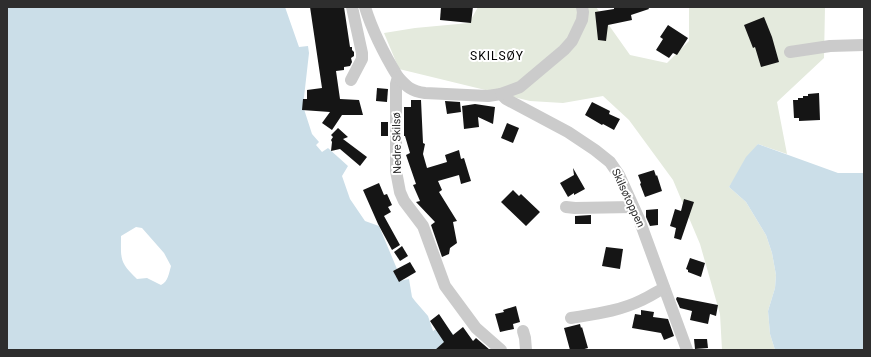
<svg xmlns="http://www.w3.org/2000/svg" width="871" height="357" font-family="Roboto,sans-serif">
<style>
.green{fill:#e4eadd}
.water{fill:#cbdee8;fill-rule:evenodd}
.building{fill:#151515}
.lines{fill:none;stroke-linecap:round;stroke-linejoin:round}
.minor{stroke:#cbcbcb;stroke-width:12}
.labels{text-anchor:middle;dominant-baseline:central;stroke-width:4;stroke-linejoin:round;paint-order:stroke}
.street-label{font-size:11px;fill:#2e2e2e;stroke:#fff}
.neighbourhood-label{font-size:12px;letter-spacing:1px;fill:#000;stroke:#fff}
</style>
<rect width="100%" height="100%" fill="#fff"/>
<polygon class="green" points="478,7 596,7 630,55 667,63 689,41 689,7 825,7 824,58 777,102 787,154 758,144 729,187 746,202 766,235 772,253 776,275 775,288 768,311 770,334 775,350 722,350 720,314 700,244 673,180 629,120 603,96 563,103 530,101 399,69 384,33 415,28 469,23"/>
<g class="water">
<path d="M7,7h278l14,40 9,-1 1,7 -6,53 9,28 7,8 -3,3 6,7 6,-4 20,18 -6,10 8,23 15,22 14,5 18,43 -4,2 6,10 10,-2 3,18 3,4 13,15 5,15 11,-7 9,10 1,16h-447zM136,227l6,1 22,25 7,13c-2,7 -3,16 -10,19l-14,-7 -10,1c-18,-17 -16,-20 -16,-43z"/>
<polygon points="758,144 838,173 864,173 864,350 775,350 770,334 768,311 775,288 776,275 772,253 766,235 746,202 729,187 746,157"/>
</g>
<g class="building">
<polygon points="310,7 344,7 350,47 352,47 352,50 354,52 354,56 351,58 352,62 350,66 344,67 344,70 336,71 340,99 359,100 363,115 342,115 332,130 322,123 330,112 302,110 303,99 307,99 307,90 322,88"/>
<polygon points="441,7 473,7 471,23 440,20"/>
<polygon points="614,7 648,7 649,9 631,15 632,20 608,25 606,41 598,40 595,12 614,9"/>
<polygon points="764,17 772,37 779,62 761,67 755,47 753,48 744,25"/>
<polygon points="668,25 688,38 677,55 673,53 669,58 656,50 663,39 660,37"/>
<polygon points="377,88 388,89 387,102 376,101"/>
<polygon points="819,93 820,120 799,121 799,118 794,118 793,100 798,100 798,98 803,98 803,96 808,96 808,94"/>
<polygon points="411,100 421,100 423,143 425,144 423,154 427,168 447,162 445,155 459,150 461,159 464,158 471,181 461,184 459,175 438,181 442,190 439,192 457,221 453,222 457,243 450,248 449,254 442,257 431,225 435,222 416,202 420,201 413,185 416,184 406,155 410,153 405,136 404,136 404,107 411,107"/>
<polygon points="445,101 460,102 461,112 447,114"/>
<polygon points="592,102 610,111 609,114 620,119 614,130 603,124 602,125 585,115"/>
<polygon points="475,104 495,107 493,124 478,117 479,127 464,129 462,106"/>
<rect x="381" y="122" width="7" height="14"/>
<polygon points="507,123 519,128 513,143 501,138"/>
<polygon points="338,128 348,137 343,139 367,157 360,166 340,149 331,151 332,142 331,140 333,137 331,135"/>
<polygon points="573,168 585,189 574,195 574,193 568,197 560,183 574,175"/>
<polygon points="654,170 656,176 657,175 662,191 645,197 640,184 641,183 638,175"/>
<polygon points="379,183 384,195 387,194 392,205 388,207 391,212 384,216 400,245 392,250 378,224 363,190"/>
<polygon points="513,190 519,196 521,194 540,212 526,226 501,202"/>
<polygon points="684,199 694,202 681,240 674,238 676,228 670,226 675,209 681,211"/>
<polygon points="658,209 658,225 650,226 646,217 646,210"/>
<polygon points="575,216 591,215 591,224 575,224"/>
<polygon points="402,246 408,256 400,261 394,252"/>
<polygon points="606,247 623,249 620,269 602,266"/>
<polygon points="690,258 705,263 701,277 688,272 688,270 686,269"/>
<polygon points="410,262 416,272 399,282 393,271"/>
<polygon points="677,297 718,305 716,316 710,314 708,324 690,320 692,311 680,308 676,299"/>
<polygon points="516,306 520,322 513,324 514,329 500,332 495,314 504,312 503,310"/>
<polygon points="641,310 654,312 653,317 668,319 674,336 664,340 661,333 632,328 635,314 641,315"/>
<polygon points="439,314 453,335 463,327 473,341 476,338 490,350 435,350 444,342 430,321"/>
<polygon points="580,324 581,328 582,327 588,348 581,350 570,350 564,328"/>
<polygon points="694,339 707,339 708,348 695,349"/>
</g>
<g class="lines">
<g class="minor">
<path d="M365,7c8,26 19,47 33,70l-2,7v87l4,21 4,9 19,25 22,60 31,42 25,22"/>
<polyline points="790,52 830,46 864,45"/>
<path d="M398,77c9,10 13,14 27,16l63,3 13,-2 5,5 62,33 27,18 15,12 9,13 20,44 48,131"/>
<polyline points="351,80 362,59 362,53 352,7"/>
<polyline points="501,94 520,87 564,50 572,41 582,20 583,12 582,7"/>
<polyline points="566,207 575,208 633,207"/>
<path d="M571,318c24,-4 49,-7 71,-18 7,-3 14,-8 22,-12"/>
<polyline points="523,331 525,338 526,350"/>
</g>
</g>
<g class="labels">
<g class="street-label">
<text transform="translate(397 143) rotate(-91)">Nedre Skilsø</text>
<text transform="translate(628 198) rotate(65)">Skilsøtoppen</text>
</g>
<g class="neighbourhood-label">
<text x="497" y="56">SKILSØY</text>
</g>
</g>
<rect width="871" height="357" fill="none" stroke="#2e2e2e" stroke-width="16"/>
</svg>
